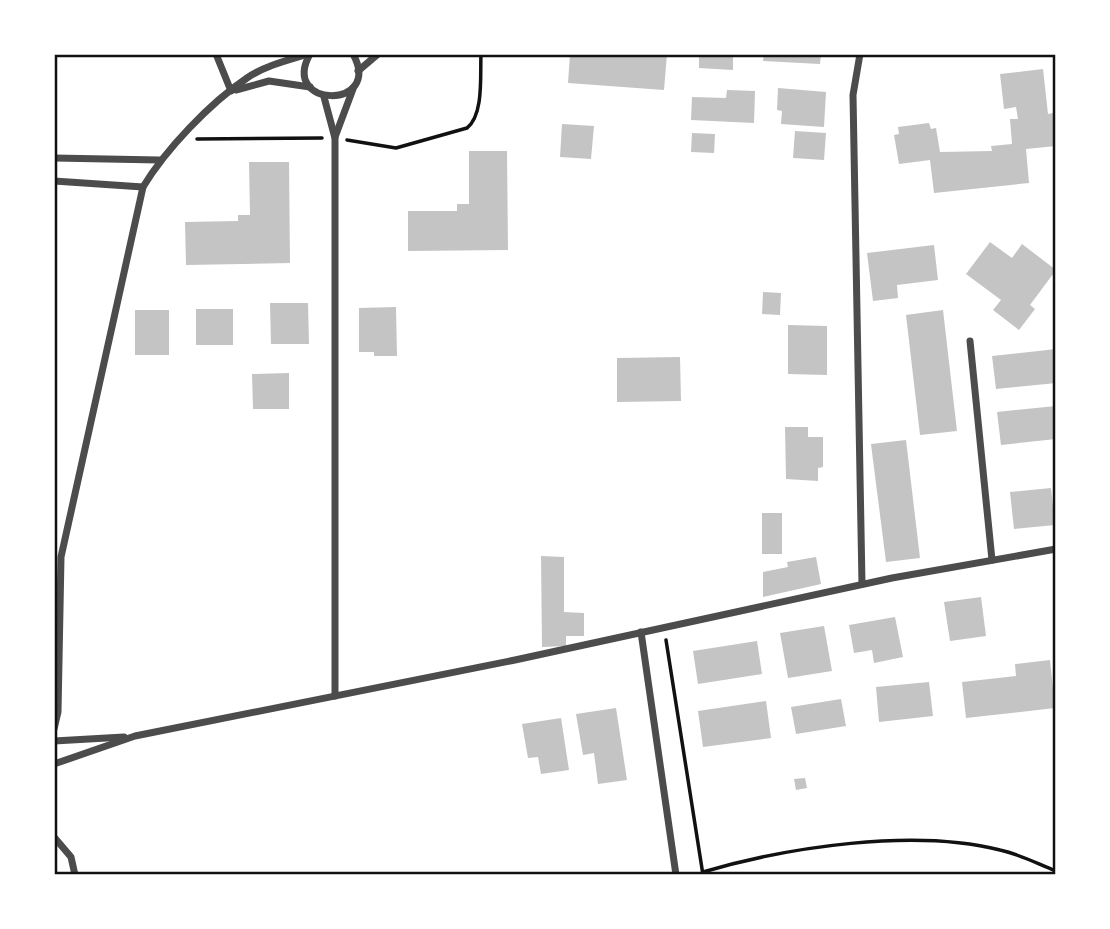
<svg xmlns="http://www.w3.org/2000/svg" width="1110" height="929" font-family="Figtree,sans-serif">
<style>
.building{fill:#c4c4c4}
.lines{fill:none;stroke-linecap:round;stroke-linejoin:round}
.path{stroke:#111;stroke-width:3.5}
.minor{stroke:#4c4c4c;stroke-width:7}
.neatline{fill:none;stroke:#111;stroke-width:2.5}
</style>
<rect width="100%" height="100%" fill="#fff"/>
<g class="building">
<polygon points="570,54 667,54 664,90 568,83"/>
<polygon points="699,54 733,54 733,70 699,68"/>
<polygon points="764,54 821,54 820,64 763,61"/>
<polygon points="1043,69 1048,114 1053,113 1056,146 1026,149 1029,183 934,193 930,160 899,164 894,135 899,134 898,127 929,123 931,129 936,128 940,152 992,151 991,146 1012,144 1010,119 1018,119 1016,107 1004,109 1000,74"/>
<polygon points="778,88 826,92 824,127 781,124 782,111 777,110"/>
<polygon points="727,90 755,91 754,123 691,120 692,97 726,98"/>
<polygon points="562,124 594,126 591,159 560,157"/>
<polygon points="795,131 826,133 824,160 793,158"/>
<polygon points="692,133 715,134 714,153 691,152"/>
<polygon points="469,151 507,151 508,250 408,251 408,211 457,211 457,204 469,204"/>
<polygon points="249,162 289,162 290,263 186,265 185,222 238,221 238,215 250,215"/>
<polygon points="990,242 1012,258 1022,244 1056,270 1030,305 1035,309 1019,330 993,310 1001,300 966,274"/>
<polygon points="934,245 938,280 897,285 898,298 873,301 867,253"/>
<polygon points="763,292 781,293 780,315 762,314"/>
<polygon points="270,303 308,303 309,344 271,344"/>
<polygon points="396,307 397,356 374,356 374,352 359,352 359,308"/>
<rect x="196" y="309" width="37" height="36"/>
<rect x="135" y="310" width="34" height="45"/>
<polygon points="943,310 957,431 920,435 906,315"/>
<polygon points="788,325 827,326 827,375 788,374"/>
<polygon points="1056,349 1056,383 996,389 992,356"/>
<polygon points="680,357 681,401 617,402 617,358"/>
<polygon points="289,373 289,409 253,409 252,374"/>
<polygon points="1056,406 1056,439 1001,445 997,412"/>
<polygon points="785,427 808,427 808,437 823,437 823,467 818,468 818,481 786,479"/>
<polygon points="906,440 920,558 886,562 871,444"/>
<polygon points="1051,488 1055,525 1014,529 1010,492"/>
<rect x="762" y="513" width="20" height="41"/>
<polygon points="541,556 564,557 564,612 584,613 584,636 566,636 566,646 542,647"/>
<polygon points="816,557 821,584 763,597 763,572 788,567 787,562"/>
<polygon points="981,597 986,636 950,641 944,602"/>
<polygon points="895,617 903,657 874,663 872,650 854,653 849,625"/>
<polygon points="824,626 832,671 788,678 780,633"/>
<polygon points="757,641 762,674 698,684 693,651"/>
<polygon points="1050,660 1055,708 966,718 962,682 1016,676 1015,664"/>
<polygon points="929,682 933,716 879,722 876,687"/>
<polygon points="841,699 846,726 796,734 791,707"/>
<polygon points="766,701 771,738 703,747 698,711"/>
<polygon points="616,708 627,780 598,784 594,753 583,755 576,714"/>
<polygon points="561,718 569,770 541,774 538,757 528,758 522,724"/>
<polygon points="805,778 807,788 796,790 794,779"/>
</g>
<g class="lines">
<g class="path">
<polyline points="197,139 322,138"/>
<path d="M347,140l49,8 71,-20c17,-13 13,-53 14,-74"/>
<polyline points="666,640 703,875"/>
<path d="M703,872c85,-25 210,-44 297,-22 19,4 38,14 56,21"/>
</g>
<g class="minor">
<polyline points="216,54 231,91"/>
<path d="M310,54c-31,55 74,56 43,0"/>
<polyline points="860,54 853,95 862,584"/>
<polyline points="358,71 378,54"/>
<polyline points="236,90 269,81 310,87"/>
<polyline points="324,97 335,138 335,696"/>
<polyline points="335,137 353,89"/>
<polyline points="54,158 159,160"/>
<polyline points="54,181 143,187"/>
<polyline points="970,341 992,560"/>
<polyline points="641,632 676,875"/>
<path d="M54,729l4,-17 3,-155 82,-370c23,-38 67,-84 104,-109 17,-12 41,-18 61,-24"/>
<polyline points="54,741 124,737"/>
<polyline points="54,764 135,736 515,660 892,578 1056,549"/>
<polyline points="54,837 71,857 75,875"/>
</g>
</g>
<rect width="1110" height="929" fill="none" stroke="#ffffff" stroke-width="112"/>
<rect x="56" y="56" width="998" height="817" class="neatline"/>
</svg>
